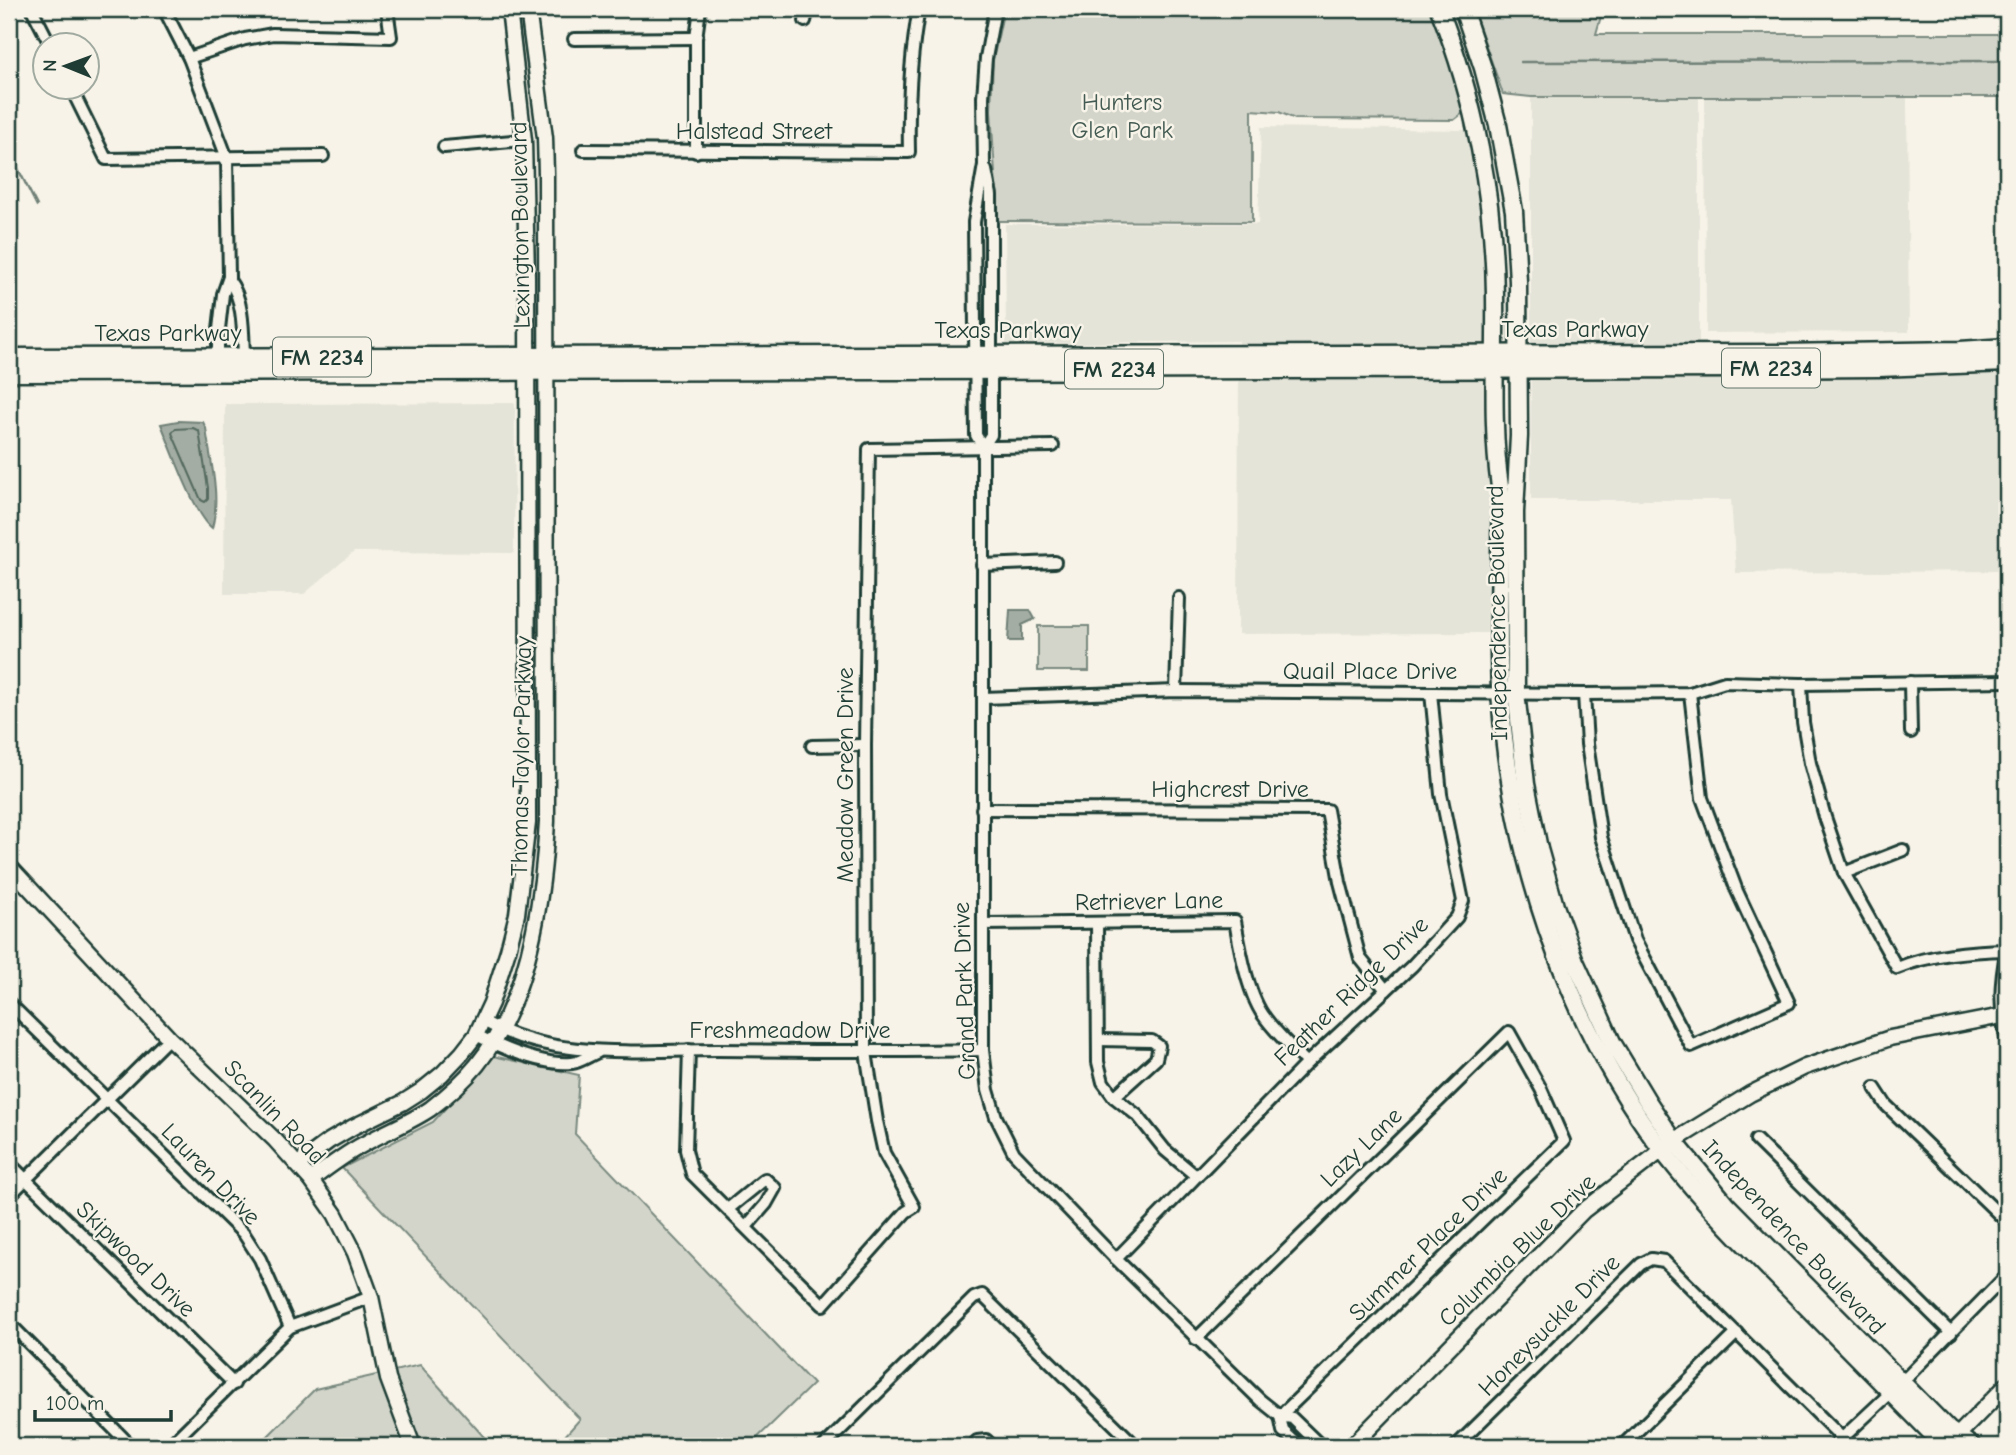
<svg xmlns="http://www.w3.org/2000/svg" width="2016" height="1455" font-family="'Comic Neue',sans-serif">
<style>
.built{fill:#e5e4d9}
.green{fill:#d3d5ca;stroke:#79897f;stroke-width:2}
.water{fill:#a4ada3;stroke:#6f8077;stroke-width:2}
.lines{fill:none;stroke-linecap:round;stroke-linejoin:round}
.shore{stroke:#546a60;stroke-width:2}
.stream{stroke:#6f8077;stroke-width:2.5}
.minor-casing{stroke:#1f3d34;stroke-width:16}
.tertiary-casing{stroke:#1f3d34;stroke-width:19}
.secondary-casing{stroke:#1f3d34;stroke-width:21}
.primary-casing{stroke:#1f3d34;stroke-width:23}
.minor{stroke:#f7f3e8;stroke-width:10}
.tertiary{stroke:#f7f3e8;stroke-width:14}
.secondary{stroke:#f7f3e8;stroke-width:16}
.primary{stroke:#f7f3e8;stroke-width:18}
.labels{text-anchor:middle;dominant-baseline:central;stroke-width:5;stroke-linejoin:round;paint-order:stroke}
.shield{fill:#f7f3e8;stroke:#60746a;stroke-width:2}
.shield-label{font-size:23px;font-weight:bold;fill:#1f3d34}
.park-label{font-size:24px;fill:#435b52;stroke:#f7f3e8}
.street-label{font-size:24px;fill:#1f3d34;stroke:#f7f3e8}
</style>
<rect width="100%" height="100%" fill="#f7f3e8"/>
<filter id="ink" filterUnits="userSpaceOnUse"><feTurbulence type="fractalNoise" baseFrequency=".0143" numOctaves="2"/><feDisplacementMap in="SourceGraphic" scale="14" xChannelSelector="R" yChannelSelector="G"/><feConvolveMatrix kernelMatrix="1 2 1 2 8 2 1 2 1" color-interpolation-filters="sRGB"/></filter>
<g filter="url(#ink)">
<g class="built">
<polygon points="1699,96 1699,378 2007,372 2007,571 1736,573 1731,500 1531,500 1531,97"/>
<polygon points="1907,96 1909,332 1706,333 1705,97"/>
<polygon points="1261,127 1466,130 1473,145 1487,251 1490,633 1238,634 1239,341 1006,344 1005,224 1258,224"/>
<polygon points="515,403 514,553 354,552 304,594 224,594 225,404"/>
</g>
<g class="green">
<polygon points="1004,9 1434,9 1463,101 1463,113 1454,120 1295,119 1279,112 1252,110 1252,222 998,221 991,110 993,60"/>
<polygon points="1473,9 1603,9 1596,34 2007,34 2007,97 1531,97 1503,94"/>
<rect x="1038" y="626" width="51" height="45"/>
<polygon points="493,1056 579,1075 575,1134 813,1384 749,1446 556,1446 580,1419 342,1168 433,1122"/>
<polygon points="420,1365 492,1446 258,1446 315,1389"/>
</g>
<g class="water">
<path d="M178,421l25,1 3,6c4,33 15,67 6,100 -18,-14 -41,-81 -51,-104z"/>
<polygon points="1010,610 1030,610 1035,619 1022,625 1022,641 1008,641"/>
</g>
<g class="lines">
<polygon class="shore" points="193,428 199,431 208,488 208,499 205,502 201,500 172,433 175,429"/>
<g class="stream">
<polyline points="1521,62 2007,61"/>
<polyline points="9,151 37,206"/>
</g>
<defs>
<g id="minor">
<polyline points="32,9 51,46"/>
<polyline points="164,9 189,58 227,158 229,277 223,294 218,338 218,357"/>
<polyline points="995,9 986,58 983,97 984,165 974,222 976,435 983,447 983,1050 988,1090 996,1117 1014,1153 1116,1259 1260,1400 1280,1416 1292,1418 1321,1446"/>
<polyline points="805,21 808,9"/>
<polyline points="574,39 696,38"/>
<polyline points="189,58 245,39 273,34 391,37 387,9"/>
<polyline points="71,88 106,159 323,156"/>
<polyline points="444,147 524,140"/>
<path d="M583,150l326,2c-1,-48 1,-95 10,-143"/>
<polyline points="696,152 696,38 700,9"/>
<path d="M229,280c15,20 14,52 15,77l-3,3"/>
<polyline points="983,447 991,435 991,195 986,170"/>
<polyline points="982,565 1055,562"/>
<polyline points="1910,682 1911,732"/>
<path d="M1801,684l2,38 7,41 15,54 19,56 53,95c34,-14 73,-17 110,-18"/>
<polyline points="1176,691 1179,598"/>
<polyline points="1584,694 1587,744 1601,837 1635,940 1691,1046 1789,1003 1737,891 1702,798 1690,693"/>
<polyline points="983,698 1176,691 1584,694 1690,693 1725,682 1801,684 2007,681"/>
<polyline points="812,746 865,745"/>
<polyline points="982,809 1327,810 1340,882 1360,958 1386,990"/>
<polyline points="1844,873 1903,850"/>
<polyline points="1097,923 1098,1062 1103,1082 1114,1097 1138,1116 1165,1150 1196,1176"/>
<path d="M983,924l252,-3c5,28 13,76 31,98 12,16 27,30 41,44"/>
<path d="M2007,948c-7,36 -8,59 0,94"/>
<polyline points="9,1003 244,1234 260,1259 290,1327"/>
<path d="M483,1021c71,40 156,29 234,29 89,1 177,2 266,0"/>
<path d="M476,1035c26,13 66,31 96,28 9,-1 18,-8 26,-11"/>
<polyline points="1099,1040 1152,1041 1159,1046 1156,1059 1114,1097"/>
<polyline points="689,1050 686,1150 692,1174 823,1305 906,1212 914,1207 884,1153 877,1121 866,1052 865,745 869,449 1053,446"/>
<polyline points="1875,1088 1886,1105 2007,1222"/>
<polyline points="1756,1140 1951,1333"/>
<polyline points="9,1163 234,1384"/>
<polyline points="9,1196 169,1038"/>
<polyline points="728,1209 765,1179 775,1188 766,1204 746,1227"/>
<polyline points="1116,1259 1307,1063 1412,966 1457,917 1463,901 1441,794 1431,693"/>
<polyline points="9,1323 131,1446"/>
<polyline points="1196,1339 1509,1032 1541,1089 1564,1141 1280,1416"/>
<polyline points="1280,1416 1283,1431 1299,1446"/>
<polyline points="169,1446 290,1327 371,1297"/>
<polyline points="824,1446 974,1298 982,1295 1136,1446"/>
<polyline points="973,1446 977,1441 986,1440 992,1446"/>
<polyline points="1456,1446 1641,1264 1651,1259 1664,1261 1842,1438"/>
<polyline points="1622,1446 1737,1333"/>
<polyline points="1834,1446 1901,1383 2007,1275"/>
</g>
<g id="tertiary">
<polyline points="9,866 169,1038 275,1140 311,1180 335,1214 355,1253 371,1297 388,1379 413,1446"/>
<polyline points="298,1164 329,1141 353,1127 402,1103 421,1091 442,1074 462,1053 476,1035 491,1003 508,950 517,914 528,823 527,276 524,140 509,9"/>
<path d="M311,1180c17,-13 34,-26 53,-36 21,-12 45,-21 66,-35 17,-13 34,-28 47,-44 51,-63 66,-165 70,-244l-1,-648 -1,-35 -17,-129"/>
<polyline points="1958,1435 2007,1385"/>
<polyline points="1352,1446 1583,1211 1674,1141 1750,1094 1805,1067 1890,1038 2007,1015"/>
</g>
<g id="secondary">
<path d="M1439,9c36,89 55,190 56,286 1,64 -4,129 5,192 2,83 -6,168 4,250 17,148 70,296 160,416 40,51 86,97 132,143 49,50 99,100 148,150"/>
<polyline points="1463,9 1483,68 1498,125 1514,211 1518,281 1519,436 1515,512 1516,692 1526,784 1539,849 1555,906 1575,961 1613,1044 1648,1102 1674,1141 1726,1204 1949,1430 1972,1446"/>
</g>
<g id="primary">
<polyline points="9,358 1781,354 1960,351 2007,348"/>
<polyline points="9,372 1752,368 1879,367 2007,362"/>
</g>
</defs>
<use href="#minor" class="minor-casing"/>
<use href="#tertiary" class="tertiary-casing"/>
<use href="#secondary" class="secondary-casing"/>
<use href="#primary" class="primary-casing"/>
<use href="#minor" class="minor"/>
<use href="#tertiary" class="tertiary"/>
<use href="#secondary" class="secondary"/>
<use href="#primary" class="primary"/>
</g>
</g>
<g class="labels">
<g class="shield">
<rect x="273" y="337.5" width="98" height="39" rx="5"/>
<rect x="1722" y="348.5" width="98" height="39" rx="5"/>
<rect x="1065" y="349.5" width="98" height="39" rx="5"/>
</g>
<g class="shield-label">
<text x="322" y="357">FM 2234</text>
<text x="1771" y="368">FM 2234</text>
<text x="1114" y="369">FM 2234</text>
</g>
<g class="park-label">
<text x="1122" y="102">Hunters<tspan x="1122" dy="28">Glen Park</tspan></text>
</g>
<g class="street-label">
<text x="754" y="131">Halstead Street</text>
<text transform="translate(520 225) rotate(-91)">Lexington Boulevard</text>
<text x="1575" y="329">Texas Parkway</text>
<text x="1008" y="330">Texas Parkway</text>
<text x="168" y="333">Texas Parkway</text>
<text transform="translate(1497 613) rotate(-91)">Independence Boulevard</text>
<text x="1370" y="671">Quail Place Drive</text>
<text transform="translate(521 756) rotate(-89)">Thomas Taylor Parkway</text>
<text transform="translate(845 775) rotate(-90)">Meadow Green Drive</text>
<text x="1230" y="789">Highcrest Drive</text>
<text transform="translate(1149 901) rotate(-1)">Retriever Lane</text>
<text transform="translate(964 991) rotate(-92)">Grand Park Drive</text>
<text transform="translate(1351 991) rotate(-44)">Feather Ridge Drive</text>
<text x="790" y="1030">Freshmeadow Drive</text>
<text transform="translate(275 1112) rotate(46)">Scanlin Road</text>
<text transform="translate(1361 1147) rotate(-44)">Lazy Lane</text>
<text transform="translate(211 1174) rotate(46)">Lauren Drive</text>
<text transform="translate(1794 1237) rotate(47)">Independence Boulevard</text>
<text transform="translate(1428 1244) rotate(-44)">Summer Place Drive</text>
<text transform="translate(1517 1250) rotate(-44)">Columbia Blue Drive</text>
<text transform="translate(136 1259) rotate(44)">Skipwood Drive</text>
<text transform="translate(1549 1325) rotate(-45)">Honeysuckle Drive</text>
</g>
</g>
<rect width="2016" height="1455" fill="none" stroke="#f7f3e8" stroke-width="35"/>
<rect x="18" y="18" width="1981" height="1420" fill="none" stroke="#1f3d34" stroke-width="2.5" filter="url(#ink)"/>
<g transform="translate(66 66) rotate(271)"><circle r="33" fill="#f7f3e8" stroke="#a1aaa0" stroke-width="2"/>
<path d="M0-5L12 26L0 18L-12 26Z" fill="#1f3d34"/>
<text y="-10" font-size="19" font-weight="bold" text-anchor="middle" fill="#1f3d34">N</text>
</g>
<path d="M35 1410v10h136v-10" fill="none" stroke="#1f3d34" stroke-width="3.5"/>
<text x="46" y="1410" font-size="21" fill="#1f3d34" stroke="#f7f3e8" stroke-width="5" paint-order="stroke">100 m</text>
</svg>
